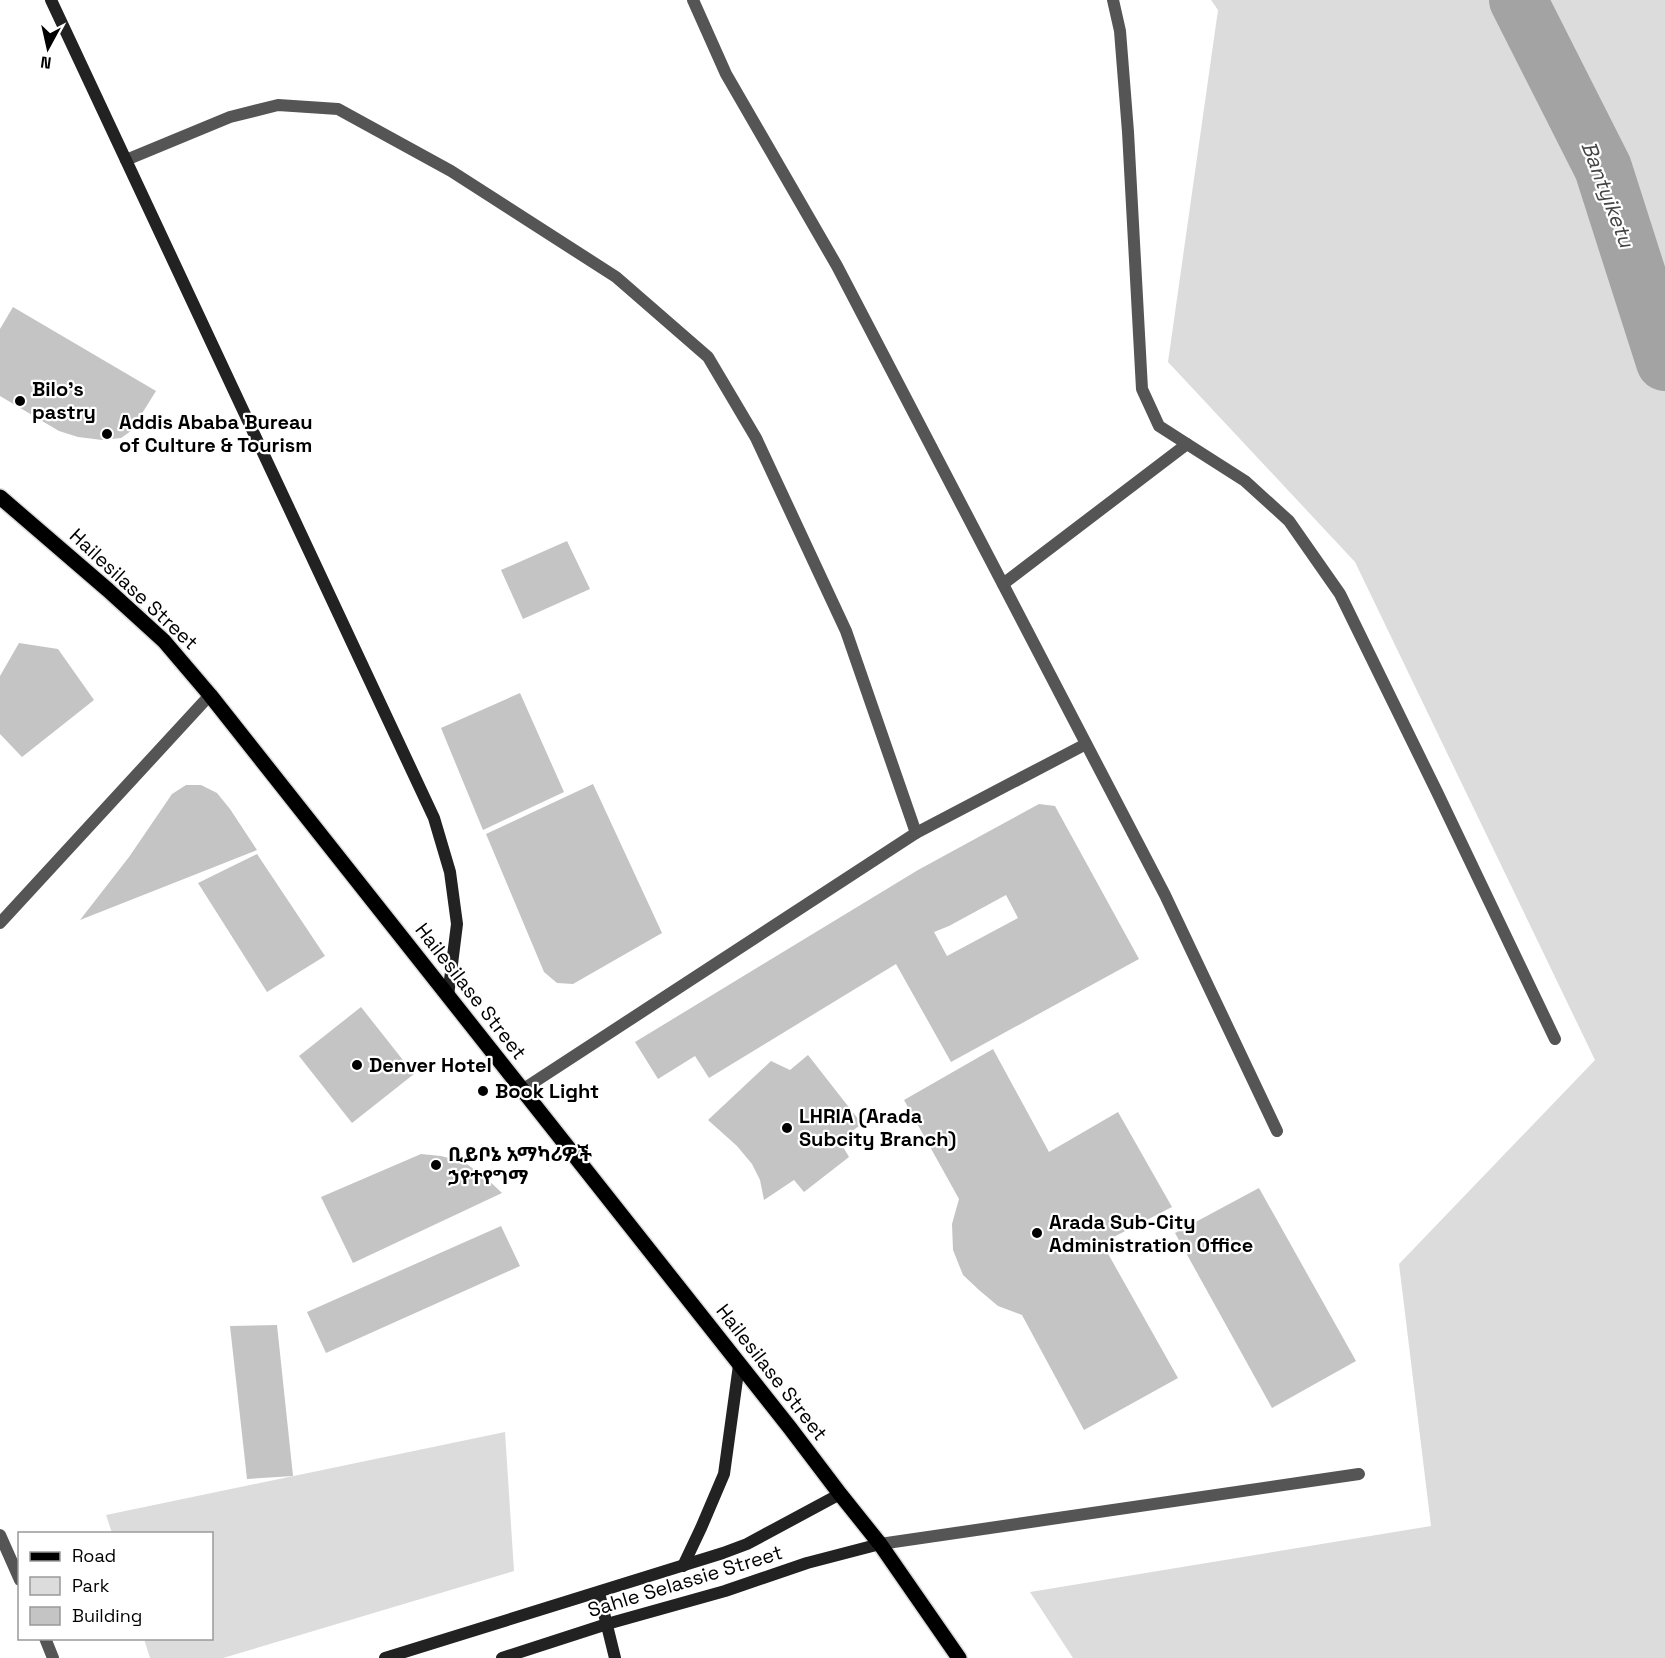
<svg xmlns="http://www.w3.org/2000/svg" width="1665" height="1658" font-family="'Space Grotesk','Noto Sans Ethiopic',sans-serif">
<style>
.green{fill:#dcdcdc}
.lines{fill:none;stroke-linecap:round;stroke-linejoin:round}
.river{stroke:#a3a3a3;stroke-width:58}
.building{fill:#c4c4c4;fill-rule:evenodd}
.primary-casing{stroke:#dbdbdb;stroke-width:18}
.street{stroke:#555;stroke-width:12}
.secondary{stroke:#222;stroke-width:12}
.primary{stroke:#000;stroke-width:15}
.poi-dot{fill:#000;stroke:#fff;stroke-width:2}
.labels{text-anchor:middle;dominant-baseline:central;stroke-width:4.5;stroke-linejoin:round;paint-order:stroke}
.poi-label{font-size:20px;font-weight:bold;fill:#000;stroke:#fff;text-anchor:start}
.street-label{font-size:20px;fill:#000;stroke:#fff}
.water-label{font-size:21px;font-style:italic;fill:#444;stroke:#fff}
</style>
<rect width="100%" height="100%" fill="#fff"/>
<g class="green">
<polygon points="1211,0 1665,0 1665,1658 1073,1658 1030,1592 1431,1526 1399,1264 1595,1060 1355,562 1168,362 1218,10"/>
<polygon points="505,1432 514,1571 223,1658 150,1658 144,1639 212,1638 212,1534 112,1533 106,1515"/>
</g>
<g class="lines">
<polyline class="river" points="1518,0 1603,168 1665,362"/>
</g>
<g class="building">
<polygon points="13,307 156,391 131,431 121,438 102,440 78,437 59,431 0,396 0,329"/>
<polygon points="567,541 590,589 523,619 501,570"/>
<polygon points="19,643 58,649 94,700 22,757 0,734 0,676"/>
<polygon points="520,693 564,792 483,830 441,728"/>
<polygon points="593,784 662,933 573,984 557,983 544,972 486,834"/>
<polygon points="186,785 201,785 217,793 230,809 257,850 80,920 129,857 172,794"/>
<path d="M1039,804l16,2 84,153 -188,103 -55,-98 -187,114 -14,-22 -37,23 -23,-37 283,-172zM1006,895l12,23 -71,38 -13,-24 15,-6z"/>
<polygon points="257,854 325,956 267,992 198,883"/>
<polygon points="361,1007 414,1074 352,1123 299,1056"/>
<polygon points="993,1049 1049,1152 1118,1112 1172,1207 1102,1243 1178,1378 1084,1430 1022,1315 998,1306 979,1290 963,1275 953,1250 952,1224 959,1199 904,1100"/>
<polygon points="808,1055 862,1124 839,1140 849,1157 804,1192 794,1180 764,1200 760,1180 752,1164 737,1146 708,1120 771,1061 790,1070"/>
<polygon points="421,1154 441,1156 464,1162 486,1178 502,1193 353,1263 321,1197"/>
<polygon points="1259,1188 1356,1361 1272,1408 1175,1233"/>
<polygon points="501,1226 520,1266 326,1353 307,1312"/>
<polygon points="277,1325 293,1476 247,1479 230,1326"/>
</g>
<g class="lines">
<defs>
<polyline id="primary" points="0,497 108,590 164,641 210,695 790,1428 840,1494 880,1544 959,1658"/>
</defs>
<use href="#primary" class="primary-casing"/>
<g class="street">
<polyline points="693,0 726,74 837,266 1165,895 1277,1131"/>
<polyline points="126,160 230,117 278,105 338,109 451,171 616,277 708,357 756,438 846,631 916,833"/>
<polyline points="1187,444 1245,481 1289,521 1340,594 1437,792 1555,1039"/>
<polyline points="1003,584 1187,444 1159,426 1142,389 1128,132 1120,31 1113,0"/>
<polyline points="0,923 210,695"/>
<polyline points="522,1090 916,833 1086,744"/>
<polyline points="0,1535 20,1580"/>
<polyline points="880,1544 1359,1474"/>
<polyline points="45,1638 53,1658"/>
</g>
<g class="secondary">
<polyline points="51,0 434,818 450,872 457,924 448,996"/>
<polyline points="683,1566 701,1528 724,1474 739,1365"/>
<polyline points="599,1593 615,1658"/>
<polyline points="385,1658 723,1553 747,1544 840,1494"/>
<polyline points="502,1658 607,1624 725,1591 807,1563 880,1544"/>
</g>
<use href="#primary" class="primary"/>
</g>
<g class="poi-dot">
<circle cx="20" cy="401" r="6"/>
<circle cx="107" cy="434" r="6"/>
<circle cx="357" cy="1065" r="6"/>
<circle cx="483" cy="1091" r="6"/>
<circle cx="787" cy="1128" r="6"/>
<circle cx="436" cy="1165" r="6"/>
<circle cx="1037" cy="1233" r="6"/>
</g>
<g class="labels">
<g class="poi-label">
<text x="32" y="389">Bilo's<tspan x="32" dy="23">pastry</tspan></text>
<text x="119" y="422">Addis Ababa Bureau<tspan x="119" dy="23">of Culture &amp; Tourism</tspan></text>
<text x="369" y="1065">Denver Hotel</text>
<text x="495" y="1091">Book Light</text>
<text x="799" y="1116">LHRIA (Arada<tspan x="799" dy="23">Subcity Branch)</tspan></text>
<text x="448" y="1154">ቢይቦኔ አማካሪዎች<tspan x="448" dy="23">ኃየተየግማ</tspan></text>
<text x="1049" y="1222">Arada Sub-City<tspan x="1049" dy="23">Administration Office</tspan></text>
</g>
<g class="street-label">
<text transform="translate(134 589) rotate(43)">Hailesilase Street</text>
<text transform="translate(471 991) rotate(52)">Hailesilase Street</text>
<text transform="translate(772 1372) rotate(52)">Hailesilase Street</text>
<text transform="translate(685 1581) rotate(-17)">Sahle Selassie Street</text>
</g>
<g class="water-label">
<text transform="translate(1608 194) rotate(69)">Bantyiketu</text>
</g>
</g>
<rect x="18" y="1532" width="195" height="108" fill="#ffffff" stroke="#999999" stroke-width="1.5"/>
<rect x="30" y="1552" width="30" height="9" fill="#000000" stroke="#999999" stroke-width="1.5"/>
<text x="72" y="1562" font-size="18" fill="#000000">Road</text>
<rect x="30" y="1577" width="30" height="18" fill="#dcdcdc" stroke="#999999" stroke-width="1.5"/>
<text x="72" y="1592" font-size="18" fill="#000000">Park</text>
<rect x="30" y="1607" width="30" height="18" fill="#c4c4c4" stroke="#999999" stroke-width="1.5"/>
<text x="72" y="1622" font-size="18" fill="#000000">Building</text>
<g transform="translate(48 48) rotate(188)" stroke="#ffffff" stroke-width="4.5" paint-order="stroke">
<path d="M0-4.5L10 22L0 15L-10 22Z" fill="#000000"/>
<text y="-9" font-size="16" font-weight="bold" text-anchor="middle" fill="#000000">N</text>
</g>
</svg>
